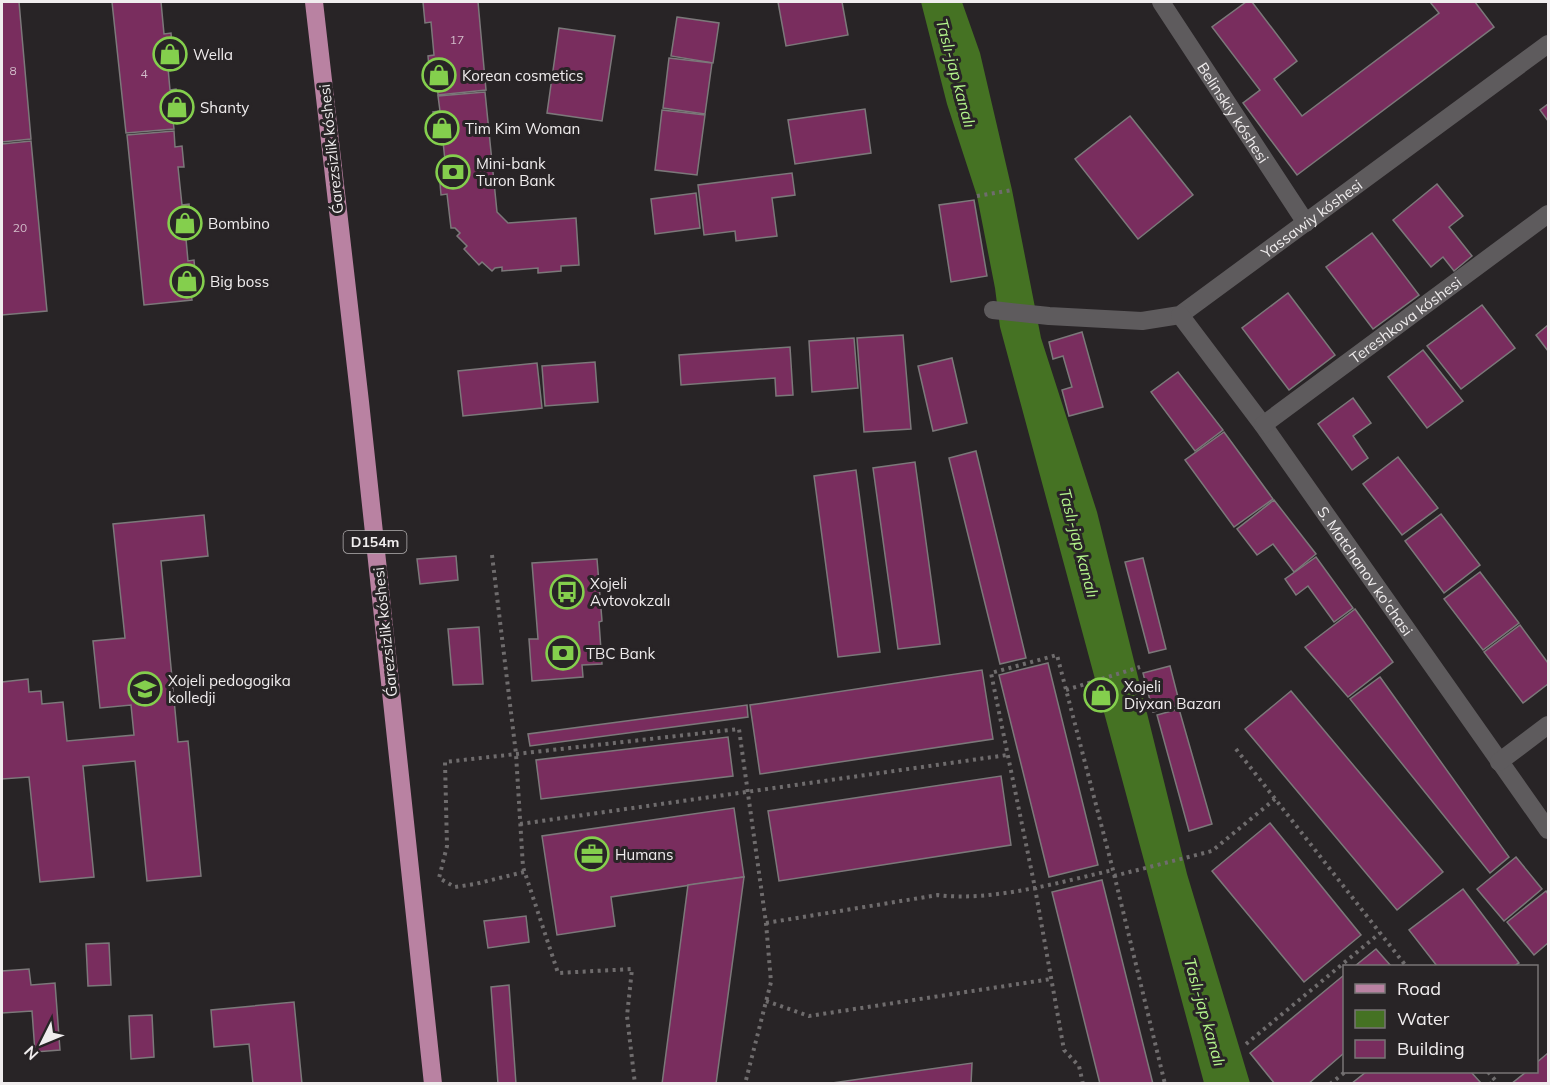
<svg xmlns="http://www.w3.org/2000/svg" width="1550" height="1085" font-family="Mulish,sans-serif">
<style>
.water{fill:#457223}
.building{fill:#792d5e;stroke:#7c787a;stroke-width:1.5}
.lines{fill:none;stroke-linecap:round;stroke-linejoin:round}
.path{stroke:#6f6c6d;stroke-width:4;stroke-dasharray:3 4.5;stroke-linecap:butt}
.minor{stroke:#5e5b5d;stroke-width:18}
.major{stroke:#b982a2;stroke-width:18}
.labels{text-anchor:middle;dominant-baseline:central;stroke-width:6;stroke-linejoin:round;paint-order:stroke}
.number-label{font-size:12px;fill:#d2bdca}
.shield{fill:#282426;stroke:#b4b1b2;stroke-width:1.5}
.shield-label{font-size:14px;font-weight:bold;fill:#f0edee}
.poi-label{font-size:15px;fill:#f0edee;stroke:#282426;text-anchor:start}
.street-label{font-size:15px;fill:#f0edee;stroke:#282426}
.water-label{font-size:16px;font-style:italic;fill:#b3f48b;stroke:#282426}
</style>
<rect width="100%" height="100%" fill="#282426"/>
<polygon class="water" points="921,2 962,2 980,53 1012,190 1041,338 1097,512 1187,874 1250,1083 1204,1083 1000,327 995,288 977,196 947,104"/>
<g class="building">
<polygon points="2,2 19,2 31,139 2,142"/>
<polygon points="112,2 161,2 164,34 171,33 173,56 167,57 170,90 176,89 178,112 172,112 174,129 126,133"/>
<polygon points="423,2 478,2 486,90 438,95 437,78 430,79 428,56 434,55 431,22 425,23"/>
<polygon points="778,2 842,2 848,35 786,46"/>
<polygon points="1246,2 1252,2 1297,61 1274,79 1302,116 1439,13 1430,2 1475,2 1494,27 1297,175 1243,103 1260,90 1212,27"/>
<polygon points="677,17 719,23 713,63 671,56"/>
<polygon points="559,28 615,36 602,121 547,113"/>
<polygon points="669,58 712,63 705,114 663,108"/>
<polygon points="485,92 497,212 508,223 576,218 579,265 561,266 561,271 538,273 538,268 502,271 502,267 495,268 492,271 482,262 479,265 464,249 467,246 457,236 460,233 455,228 451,228 447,194 441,195 439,171 446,170 442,132 435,133 433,112 440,111 438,96"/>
<polygon points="1548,104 1548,121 1540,110"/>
<polygon points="865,109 871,153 795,164 788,120"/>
<polygon points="662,110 705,115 697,175 655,170"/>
<polygon points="1130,116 1193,195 1138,239 1075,159"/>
<polygon points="174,131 175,147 182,146 184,167 178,167 182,205 189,204 191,227 185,228 188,261 194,260 196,283 190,284 192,300 144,305 127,135"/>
<polygon points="31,141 47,311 2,315 2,144"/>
<polygon points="792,173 795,195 772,198 777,236 736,241 735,231 704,235 698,185"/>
<polygon points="1437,184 1463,216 1449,227 1472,256 1454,271 1443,257 1431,267 1393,220"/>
<polygon points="696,193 700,228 655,234 651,199"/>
<polygon points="974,200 987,276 951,282 939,205"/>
<polygon points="1372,233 1419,295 1373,329 1326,267"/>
<polygon points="1288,293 1335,355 1289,390 1242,328"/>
<polygon points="1482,305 1515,348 1461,389 1427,346"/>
<polygon points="1548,325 1548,351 1536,335"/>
<polygon points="1082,332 1103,407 1069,416 1062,390 1072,387 1063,356 1053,359 1049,342"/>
<polygon points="903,335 911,429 864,432 857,338"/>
<polygon points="854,338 858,388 812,392 809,341"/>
<polygon points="790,347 793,395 776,396 775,378 681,385 679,355"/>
<polygon points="1423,350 1463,401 1427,428 1388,377"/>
<polygon points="952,358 967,423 933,431 918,366"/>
<polygon points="595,362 598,402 545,406 542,366"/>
<polygon points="537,363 542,408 463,416 458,371"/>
<polygon points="1178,372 1223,430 1195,451 1151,392"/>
<polygon points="1353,398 1371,423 1353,436 1368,458 1352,470 1318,424"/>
<polygon points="1224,432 1273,499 1234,527 1185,460"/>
<polygon points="976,451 1026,658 1000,664 949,458"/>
<polygon points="1398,457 1438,508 1402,535 1363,484"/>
<polygon points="915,462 940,644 898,649 873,468"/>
<polygon points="856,470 880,652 838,657 814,476"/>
<polygon points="1274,500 1316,554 1294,572 1273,544 1257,555 1237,529"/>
<polygon points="1441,514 1480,565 1444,593 1405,541"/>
<polygon points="204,515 208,556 161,561 178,742 188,741 201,876 147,881 135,761 83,766 94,877 40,882 29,777 2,779 2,682 28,679 29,692 41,691 42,704 63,702 67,741 134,735 131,705 100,708 93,641 125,638 113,524"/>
<polygon points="456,556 458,580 420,584 417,559"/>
<polygon points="1316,557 1353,608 1334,622 1308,586 1296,595 1285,579"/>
<polygon points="1143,558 1166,649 1149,653 1125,562"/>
<polygon points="597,559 602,621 599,622 602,664 582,665 583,677 532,681 529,639 538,639 532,563"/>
<polygon points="1480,572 1519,623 1483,650 1444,599"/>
<polygon points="1355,609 1393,662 1348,697 1305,647"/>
<polygon points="1520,625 1548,663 1548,684 1523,703 1484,652"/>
<polygon points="479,627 483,684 453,685 448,629"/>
<polygon points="1048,663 1098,865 1049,877 999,675"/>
<polygon points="1170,666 1180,705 1153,712 1143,673"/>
<polygon points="982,670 993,739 760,774 750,705"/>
<polygon points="1380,677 1509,857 1490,873 1350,699"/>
<polygon points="1291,691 1443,872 1397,910 1245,729"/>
<polygon points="747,705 748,717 530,746 528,734"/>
<polygon points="1179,709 1212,824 1189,831 1157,715"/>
<polygon points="728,737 733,776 541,799 536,760"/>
<polygon points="1001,776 1011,845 779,881 768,811"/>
<polygon points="734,808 744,877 611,897 615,926 557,935 542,836"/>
<polygon points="1270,823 1361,935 1304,982 1212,871"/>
<polygon points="1516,857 1542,889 1504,921 1477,889"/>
<polygon points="744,877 716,1084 662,1084 688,885"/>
<polygon points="1102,880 1153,1084 1100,1084 1052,892"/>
<polygon points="1463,889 1519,963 1514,966 1437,966 1409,930"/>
<polygon points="1546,891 1548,894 1548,943 1534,955 1507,922"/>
<polygon points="526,916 529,942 488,948 484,921"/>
<polygon points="109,943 111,985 88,986 86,944"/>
<polygon points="1376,949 1391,966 1355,966"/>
<polygon points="29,969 31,985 55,983 60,1050 35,1052 32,1011 2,1013 2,971"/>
<polygon points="1344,975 1344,1053 1308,1084 1275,1084 1250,1053"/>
<polygon points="509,985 516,1084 498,1084 491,987"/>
<polygon points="294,1002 302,1084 253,1084 249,1044 214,1047 211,1010"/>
<polygon points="152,1015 154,1057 131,1059 129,1016"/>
<polygon points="1548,1053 1548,1084 1511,1084 1526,1072 1536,1072 1536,1063"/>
<polygon points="972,1063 971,1084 825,1084"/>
<polygon points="1366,1072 1471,1072 1481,1083 1351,1084"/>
</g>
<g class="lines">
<g class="path">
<polyline points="977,196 1012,190"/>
<polyline points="492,555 516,754 523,867 558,973 632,969 627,1016 635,1084"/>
<polyline points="1066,690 1140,667"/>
<polyline points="1236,749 1406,966"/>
<polyline points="520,824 1007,755"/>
<polyline points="524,872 475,884 455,887 439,878 447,846 445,762 739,729 766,923 771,982 745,1084"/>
<polyline points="1114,876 1212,851 1275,799"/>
<path d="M766,923l172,-28c53,7 123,-13 175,-25"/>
<polyline points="766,1001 809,1016 1051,979"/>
<polyline points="1246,1044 1380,933"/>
<polyline points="1488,1072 1495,1080 1490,1084"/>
<polyline points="1083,1084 1079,1066 1064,1050 1035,888 991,673 1057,655 1113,870 1165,1084"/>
<polyline points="1330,1084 1345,1072"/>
</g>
<g class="minor">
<path id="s1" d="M1161,2l145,221"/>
<path id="s2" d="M993,310l56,6 93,5 38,-6 368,-271"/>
<path id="s3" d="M1180,315l83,110 285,405"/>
<path id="s4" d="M1263,425l285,-211"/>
<polyline points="1499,762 1548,725"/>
</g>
<polyline class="major" points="314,2 360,402 433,1084"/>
</g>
<defs>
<symbol id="shop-ring" viewBox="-11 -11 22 22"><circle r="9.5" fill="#282426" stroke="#84cf4d" stroke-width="1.5"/><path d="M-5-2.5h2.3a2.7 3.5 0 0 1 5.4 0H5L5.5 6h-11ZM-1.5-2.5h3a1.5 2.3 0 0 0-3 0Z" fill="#84cf4d"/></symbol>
<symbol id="bank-ring" viewBox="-11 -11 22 22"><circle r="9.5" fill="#282426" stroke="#84cf4d" stroke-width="1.5"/><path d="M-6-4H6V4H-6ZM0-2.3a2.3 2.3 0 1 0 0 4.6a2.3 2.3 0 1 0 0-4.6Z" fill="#84cf4d"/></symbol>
<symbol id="bus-ring" viewBox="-11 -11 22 22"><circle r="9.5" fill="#282426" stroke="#84cf4d" stroke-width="1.5"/><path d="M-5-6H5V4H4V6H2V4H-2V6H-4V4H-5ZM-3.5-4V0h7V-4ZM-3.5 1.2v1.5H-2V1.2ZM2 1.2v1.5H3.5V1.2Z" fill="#84cf4d"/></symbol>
<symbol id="university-ring" viewBox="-11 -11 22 22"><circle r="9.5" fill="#282426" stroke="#84cf4d" stroke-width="1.5"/><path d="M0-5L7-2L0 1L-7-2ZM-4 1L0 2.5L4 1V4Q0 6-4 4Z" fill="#84cf4d"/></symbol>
<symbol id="office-ring" viewBox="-11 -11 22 22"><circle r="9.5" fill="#282426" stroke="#84cf4d" stroke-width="1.5"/><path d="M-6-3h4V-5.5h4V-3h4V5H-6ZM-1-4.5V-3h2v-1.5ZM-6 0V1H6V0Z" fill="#84cf4d"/></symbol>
</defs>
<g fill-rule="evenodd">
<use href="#shop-ring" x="151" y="35" width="38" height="38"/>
<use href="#shop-ring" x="420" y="56" width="38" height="38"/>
<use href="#shop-ring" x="158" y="88" width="38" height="38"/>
<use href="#shop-ring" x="423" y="109" width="38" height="38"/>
<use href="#bank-ring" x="434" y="153" width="38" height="38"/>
<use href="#shop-ring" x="166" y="204" width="38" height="38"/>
<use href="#shop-ring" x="168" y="262" width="38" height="38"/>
<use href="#bus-ring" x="548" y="573" width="38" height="38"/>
<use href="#bank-ring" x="544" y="634" width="38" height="38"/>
<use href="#university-ring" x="126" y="670" width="38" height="38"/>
<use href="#shop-ring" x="1082" y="676" width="38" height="38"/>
<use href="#office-ring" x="573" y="835" width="38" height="38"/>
</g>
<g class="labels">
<g class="number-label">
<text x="457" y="39">17</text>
<text x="13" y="70">8</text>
<text x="144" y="73">4</text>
<text x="20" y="227">20</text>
</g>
<rect class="shield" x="343.5" y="531" width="63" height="22" rx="4.5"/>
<g class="shield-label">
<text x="375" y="542">D154m</text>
</g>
<g class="poi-label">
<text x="193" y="54">Wella</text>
<text x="462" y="75">Korean cosmetics</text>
<text x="200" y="107">Shanty</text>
<text x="465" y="128">Tim Kim Woman</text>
<text x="476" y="163">Mini-bank<tspan x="476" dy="17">Turon Bank</tspan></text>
<text x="208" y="223">Bombino</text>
<text x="210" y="281">Big boss</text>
<text x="590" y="583">Xojeli<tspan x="590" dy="17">Avtovokzalı</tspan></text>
<text x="586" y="653">TBC Bank</text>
<text x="168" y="680">Xojeli pedogogika<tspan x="168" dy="17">kolledji</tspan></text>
<text x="1124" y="686">Xojeli<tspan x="1124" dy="17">Diyxan Bazarı</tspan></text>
<text x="615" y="854">Humans</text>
</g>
<g class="street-label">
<text stroke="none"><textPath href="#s1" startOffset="132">Belinskiy kóshesi</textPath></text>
<text transform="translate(331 149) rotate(-96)">Ǵarezsizlik kóshesi</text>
<text stroke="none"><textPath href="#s2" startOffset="351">Yassawiy kóshesi</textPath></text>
<text stroke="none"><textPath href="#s4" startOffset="177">Tereshkova kóshesi</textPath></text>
<text stroke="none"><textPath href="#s3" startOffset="316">S. Matchanov ko'chasi</textPath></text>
<text transform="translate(385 632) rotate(-96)">Ǵarezsizlik kóshesi</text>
</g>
<g class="water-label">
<text transform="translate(956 73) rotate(75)">Taslı-jap kanalı</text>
<text transform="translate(1079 543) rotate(75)">Taslı-jap kanalı</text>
<text transform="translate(1205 1012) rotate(74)">Taslı-jap kanalı</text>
</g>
</g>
<rect width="1550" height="1085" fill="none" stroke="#f0edee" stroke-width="6"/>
<rect x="1343" y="965" width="195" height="108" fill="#282426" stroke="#787476" stroke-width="1.5"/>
<rect x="1355" y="984" width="30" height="9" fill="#b982a2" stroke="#787476" stroke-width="1.5"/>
<text x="1397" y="995" font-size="18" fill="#f0edee">Road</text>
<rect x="1355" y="1010" width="30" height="18" fill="#457223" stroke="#787476" stroke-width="1.5"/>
<text x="1397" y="1025" font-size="18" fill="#f0edee">Water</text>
<rect x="1355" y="1040" width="30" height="18" fill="#792d5e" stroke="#787476" stroke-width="1.5"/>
<text x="1397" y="1055" font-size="18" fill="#f0edee">Building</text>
<g transform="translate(42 1043) rotate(227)" stroke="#282426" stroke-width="4.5" paint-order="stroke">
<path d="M0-4.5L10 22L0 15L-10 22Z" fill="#f0edee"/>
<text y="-9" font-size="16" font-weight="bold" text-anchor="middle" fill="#f0edee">N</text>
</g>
</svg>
